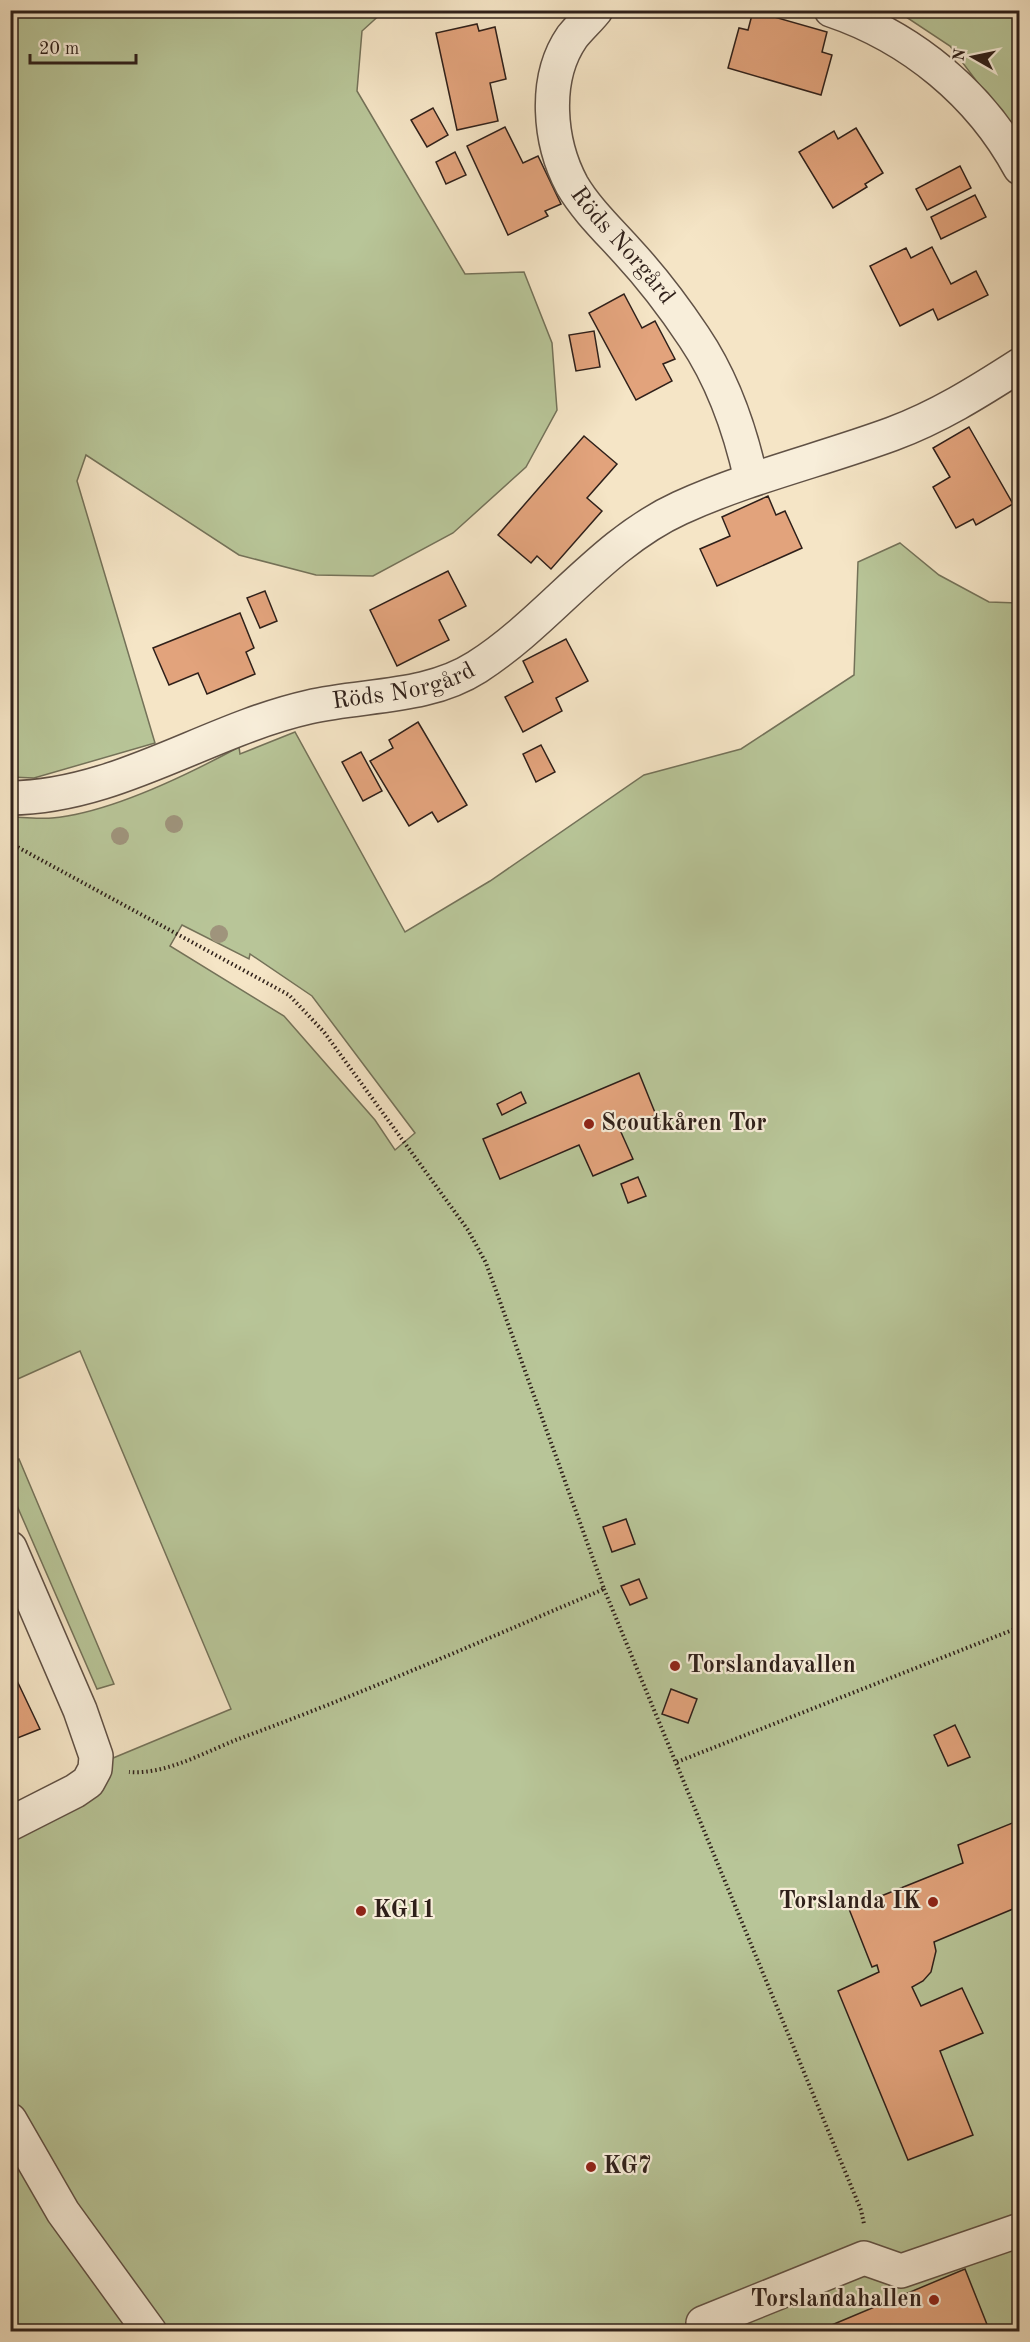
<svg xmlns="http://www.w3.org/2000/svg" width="1030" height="2342" font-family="'Old Standard TT',serif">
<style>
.green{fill:#b8c598;stroke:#747259;stroke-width:1.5;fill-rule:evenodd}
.building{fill:#e2a37c;stroke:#2f201a;stroke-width:1.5}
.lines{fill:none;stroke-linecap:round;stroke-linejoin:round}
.minor-casing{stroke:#605145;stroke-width:36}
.path{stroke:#2f201a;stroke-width:4;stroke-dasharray:1.5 3;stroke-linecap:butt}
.minor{stroke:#f8eeda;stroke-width:33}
.tree{fill:#9f947c}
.poi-dot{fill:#8f2418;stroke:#f8eeda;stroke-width:2}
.labels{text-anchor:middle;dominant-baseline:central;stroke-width:4.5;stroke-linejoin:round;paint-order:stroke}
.street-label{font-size:24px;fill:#2f201a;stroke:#f8eeda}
.poi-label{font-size:24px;font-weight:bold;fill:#2f201a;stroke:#f8eeda;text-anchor:start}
</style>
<rect width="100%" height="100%" fill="#f5e5c6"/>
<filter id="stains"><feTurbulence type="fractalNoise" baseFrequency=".00333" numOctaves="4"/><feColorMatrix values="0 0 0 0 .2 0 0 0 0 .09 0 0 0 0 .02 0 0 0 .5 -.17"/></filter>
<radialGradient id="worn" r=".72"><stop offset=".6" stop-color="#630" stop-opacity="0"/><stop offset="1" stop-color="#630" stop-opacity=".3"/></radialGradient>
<g class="green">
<polygon points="10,11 384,11 362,31 357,91 465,274 524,272 552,343 557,410 526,467 453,533 373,576 316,575 239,555 86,455 77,481 155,743 34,778 10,777"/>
<polygon points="897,11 1019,11 1019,137 950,46"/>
<path d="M900,543l39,32 50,27 30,1v1728h-1008v-525l54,-28 166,-69 -151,-358 -69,31v-565c13,0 28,2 41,1 57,-5 137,-44 187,-71l1,7 55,-22 110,200 85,-51 154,-106 97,-26 113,-74 4,-113zM182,925l67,34 1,-5 62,42 103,137 -20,17 -20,-30 -91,-104 -114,-70z"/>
<polygon points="19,1459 114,1684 97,1689 11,1492 11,1463"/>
</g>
<g class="building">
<polygon points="753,11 827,32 822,52 832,55 821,95 728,68 739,28 748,30"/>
<polygon points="477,24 479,31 495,27 506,79 490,83 498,121 457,130 436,33"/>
<polygon points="433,108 448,135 427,147 411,120"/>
<polygon points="505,127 523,163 538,156 561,204 545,211 548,216 508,235 467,146"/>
<polygon points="856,128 883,173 865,184 867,187 833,208 799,152 834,131 838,139"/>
<polygon points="455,152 466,175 446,184 436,162"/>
<polygon points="960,166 971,188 927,210 916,189"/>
<polygon points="975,195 986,217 941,239 931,217"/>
<polygon points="932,247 951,284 976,271 988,295 938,320 933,309 900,326 870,266 906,248 911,258"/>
<polygon points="624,294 642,328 655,321 675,359 663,364 672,381 636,400 589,313"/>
<polygon points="594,331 600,367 576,371 569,335"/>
<polygon points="969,427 1013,504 976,525 973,519 956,528 933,487 950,477 933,448"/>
<polygon points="584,436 617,464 587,498 602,511 551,569 537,556 531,563 498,535"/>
<polygon points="768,496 776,515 785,511 802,548 717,586 700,549 730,536 722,517"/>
<polygon points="448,571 466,606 439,620 449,640 397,666 370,610"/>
<polygon points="265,591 277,621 260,628 247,598"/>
<polygon points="240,613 254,648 246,652 255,674 207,694 198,673 169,685 153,648"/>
<polygon points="566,639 588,681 556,698 562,711 523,732 505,697 533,682 523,661"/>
<polygon points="418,722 467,805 438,822 432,812 409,826 370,761 393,748 389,740"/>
<polygon points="541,745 555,772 536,782 523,754"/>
<polygon points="361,752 382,791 363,801 342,762"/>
<polygon points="639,1073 656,1115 620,1130 633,1159 593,1176 579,1145 500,1179 483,1139"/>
<polygon points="521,1092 526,1103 502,1115 497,1104"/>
<polygon points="638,1177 646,1196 628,1203 621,1184"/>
<polygon points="626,1519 635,1544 612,1552 603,1527"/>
<polygon points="639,1579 647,1598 630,1605 621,1586"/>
<polygon points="10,1666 40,1729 10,1741"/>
<polygon points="671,1689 697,1699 688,1723 662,1714"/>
<polygon points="955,1725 970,1757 948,1766 934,1735"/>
<polygon points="1020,1820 1020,1906 934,1942 936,1951 931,1972 923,1981 912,1987 921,2006 962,1988 983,2033 940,2051 973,2135 908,2160 838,1991 879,1972 877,1965 872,1967 849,1909 963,1863 958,1845"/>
<polygon points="965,2269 990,2332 815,2332"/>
</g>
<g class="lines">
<defs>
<g id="minor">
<path id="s1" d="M596,10c-7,9 -17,18 -24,27 -29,42 -23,105 0,148 14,24 37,46 55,66 25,27 47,56 67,86 29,43 46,92 57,142"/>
<path d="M831,10c80,27 149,84 189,158"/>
<path id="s2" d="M10,798c107,-1 197,-68 299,-91 56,-13 118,-8 168,-40 72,-46 124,-123 203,-159 68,-31 141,-48 212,-74 46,-17 86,-42 128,-69"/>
<polyline points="10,1548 80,1710 96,1756 95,1769 88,1782 75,1791 10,1824"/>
<polyline points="10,2120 63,2212 150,2332"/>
<polyline points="703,2323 864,2258 901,2271 1020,2230"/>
</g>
</defs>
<use href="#minor" class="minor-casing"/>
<g class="path">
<path d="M10,843l279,152 35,37 144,198 18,33 118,326c-120,51 -240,104 -363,149 -34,13 -75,37 -112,34"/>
<polyline points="604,1589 861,2210 864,2224"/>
<polyline points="677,1762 1020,1627"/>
</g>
<use href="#minor" class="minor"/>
</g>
<g class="tree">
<circle cx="174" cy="824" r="9"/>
<circle cx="120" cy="836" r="9"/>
<circle cx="219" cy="934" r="9"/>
</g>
<g class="poi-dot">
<circle cx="589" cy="1124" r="6"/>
<circle cx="675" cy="1666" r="6"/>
<circle cx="933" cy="1902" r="6"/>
<circle cx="361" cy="1911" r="6"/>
<circle cx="591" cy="2167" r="6"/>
<circle cx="934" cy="2300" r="6"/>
</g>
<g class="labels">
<g class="street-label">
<text stroke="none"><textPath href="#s1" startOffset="270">Röds Norgård</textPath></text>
<text stroke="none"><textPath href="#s2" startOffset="411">Röds Norgård</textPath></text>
</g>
<g class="poi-label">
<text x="601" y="1124">Scoutkåren Tor</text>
<text x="687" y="1666">Torslandavallen</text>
<text x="921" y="1902" text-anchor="end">Torslanda IK</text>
<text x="373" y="1911">KG11</text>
<text x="603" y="2167">KG7</text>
<text x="922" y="2300" text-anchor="end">Torslandahallen</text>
</g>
</g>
<rect width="1030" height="2342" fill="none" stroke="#f5e5c6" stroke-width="36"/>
<rect x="12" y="12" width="1006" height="2318" fill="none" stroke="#2f201a" stroke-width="3"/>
<rect x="18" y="18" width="994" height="2306" fill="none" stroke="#2f201a" stroke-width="1.5"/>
<g transform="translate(973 57) rotate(279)" stroke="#f8eeda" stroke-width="4.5" paint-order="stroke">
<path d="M0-4.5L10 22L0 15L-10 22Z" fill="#2f201a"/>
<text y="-9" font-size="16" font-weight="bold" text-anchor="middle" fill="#2f201a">N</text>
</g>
<path d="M30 54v9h106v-9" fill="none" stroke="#2f201a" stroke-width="3"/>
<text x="39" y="54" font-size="18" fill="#2f201a" stroke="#f8eeda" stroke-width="4.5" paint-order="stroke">20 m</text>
<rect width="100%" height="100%" filter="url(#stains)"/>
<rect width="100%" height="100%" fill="url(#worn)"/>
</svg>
